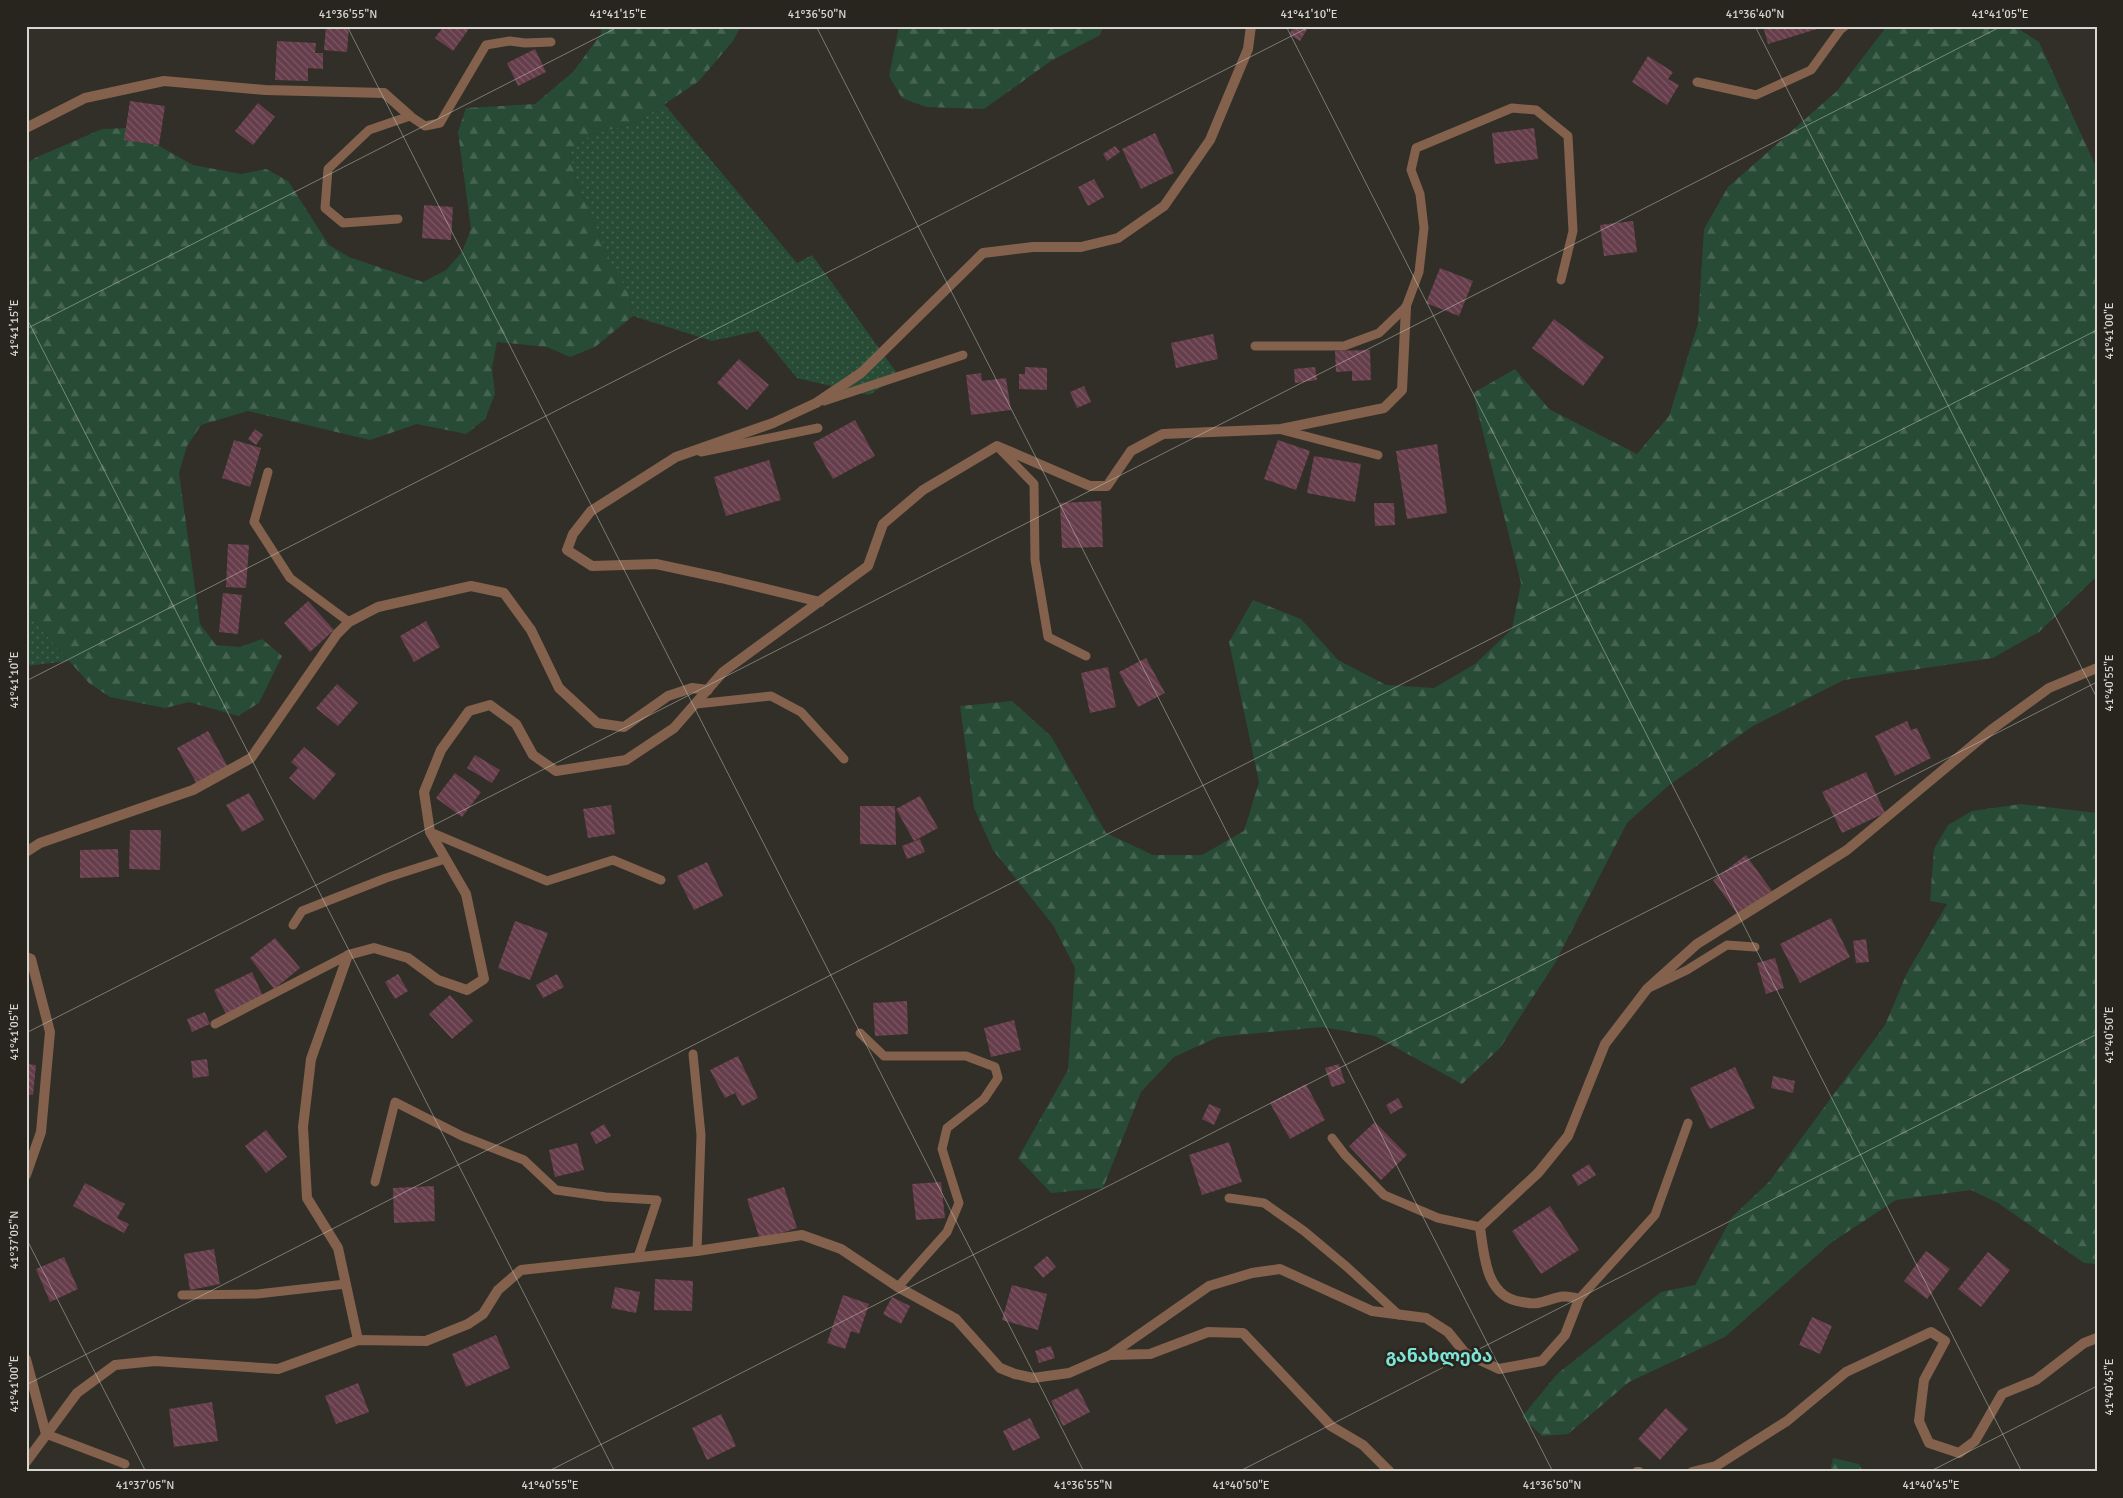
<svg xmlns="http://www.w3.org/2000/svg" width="2123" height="1498" font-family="Signika,'Noto Sans Georgian',sans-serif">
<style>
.grass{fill:url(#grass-dots)}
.forest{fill:url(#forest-firs)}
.building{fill:url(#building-back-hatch)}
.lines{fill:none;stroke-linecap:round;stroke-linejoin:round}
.lane{stroke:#83614c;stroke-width:9}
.street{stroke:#83614c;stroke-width:10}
.ticks{fill:none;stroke:#d8d6d1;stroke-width:1;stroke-opacity:0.45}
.labels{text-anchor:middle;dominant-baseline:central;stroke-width:5;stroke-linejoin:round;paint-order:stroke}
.quarter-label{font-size:18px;font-weight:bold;fill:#7ce5d7;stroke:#28251e}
.neatline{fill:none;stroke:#d8d6d1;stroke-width:2}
.ticks-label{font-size:12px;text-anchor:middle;fill:#d8d6d1}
</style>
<defs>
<pattern id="grass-dots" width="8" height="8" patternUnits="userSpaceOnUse" patternTransform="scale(1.25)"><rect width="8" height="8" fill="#274b35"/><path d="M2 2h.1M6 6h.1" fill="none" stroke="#466451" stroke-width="1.8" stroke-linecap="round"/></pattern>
<pattern id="forest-firs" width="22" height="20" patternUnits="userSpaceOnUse" patternTransform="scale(1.25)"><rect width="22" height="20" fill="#274b35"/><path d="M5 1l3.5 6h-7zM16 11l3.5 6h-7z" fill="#466451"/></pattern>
<pattern id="building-back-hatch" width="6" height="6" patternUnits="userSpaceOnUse" patternTransform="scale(1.25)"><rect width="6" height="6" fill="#663d4b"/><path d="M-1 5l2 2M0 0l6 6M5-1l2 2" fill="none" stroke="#7b5864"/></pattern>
</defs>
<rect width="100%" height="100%" fill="#312f27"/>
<g class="grass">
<polygon points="664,104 797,263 812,255 899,376 869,395 797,378 758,331 712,341 633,316 629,292 614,271 576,180 570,153 590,135 638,122"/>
<polygon points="26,613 69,661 26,666"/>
</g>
<g class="forest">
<polygon points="601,26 741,26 733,41 699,81 638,122 590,135 570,153 576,180 614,270 629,292 633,316 595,347 570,357 547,347 497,342 492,368 495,394 485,419 466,434 417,424 370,440 248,411 201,425 187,446 179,473 200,624 216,645 240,647 262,639 282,656 259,703 238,716 189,702 165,708 110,697 89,683 26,613 26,164 35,158 102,129 127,128 193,165 241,174 266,169 288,181 329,245 349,257 423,282 446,270 462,252 471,229 458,132 466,108 535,104 573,72 601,34"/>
<polygon points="899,26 1104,26 1100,35 1051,61 984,109 926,107 902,98 889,76"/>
<polygon points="1887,26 2014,26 2039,42 2097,169 2097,576 2039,632 1993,658 1844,680 1753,726 1668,786 1627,823 1555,963 1500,1048 1462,1084 1375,1036 1322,1027 1218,1037 1174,1057 1141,1092 1103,1188 1051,1193 1018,1158 1068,1070 1075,968 1053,925 993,850 974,808 960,706 1012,701 1051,736 1106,833 1153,855 1202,855 1244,831 1259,782 1229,642 1253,600 1301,619 1338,660 1386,685 1434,688 1475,664 1512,629 1521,583 1473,393 1515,369 1549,409 1637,454 1669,416 1698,324 1704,229 1728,187 1837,91"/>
<polygon points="2021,804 2097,813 2097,1264 2084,1263 1998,1203 1971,1190 1896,1200 1832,1242 1725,1337 1629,1382 1568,1434 1542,1436 1522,1417 1557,1374 1661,1292 1695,1285 1732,1217 1769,1182 1885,1025 1907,973 1947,904 1930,901 1934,849 1948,825 1972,811"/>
<polygon points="1833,1458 1859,1464 1863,1472 1830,1472"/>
</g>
<g class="building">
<polygon points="326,26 349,26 347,52 324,50"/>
<polygon points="444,26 471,26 453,51 435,38"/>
<polygon points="1295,26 1306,26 1308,28 1300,41 1289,34"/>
<polygon points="1763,26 1816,26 1817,29 1768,44"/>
<polygon points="277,41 316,43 315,53 323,53 323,69 308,68 308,81 275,80"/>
<polygon points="535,49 546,72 518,86 507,63"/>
<polygon points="1648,56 1673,72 1668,79 1679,85 1667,105 1632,82"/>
<polygon points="130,101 165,106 159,145 124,140"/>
<polygon points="258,103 275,117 253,145 235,131"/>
<polygon points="1534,128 1538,159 1495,164 1492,133"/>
<polygon points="1155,133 1174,173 1141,189 1122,149"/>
<polygon points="1115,146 1120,152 1107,161 1103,154"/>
<polygon points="1094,179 1104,197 1088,206 1078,187"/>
<polygon points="424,205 453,207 451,240 422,238"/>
<polygon points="1633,221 1637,252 1604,256 1600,225"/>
<polygon points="1440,268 1473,281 1459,316 1426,303"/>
<polygon points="1554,319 1604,357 1583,386 1532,348"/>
<polygon points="1213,334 1218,359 1176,368 1171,343"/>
<polygon points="1370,350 1371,380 1352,381 1352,371 1336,372 1335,351"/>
<polygon points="739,359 769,385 747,410 717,383"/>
<polygon points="1025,367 1047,368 1047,390 1019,389 1019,374 1025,374"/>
<polygon points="1315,367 1317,380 1295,383 1294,369"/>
<polygon points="981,373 982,381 1006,378 1011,410 971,415 966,375"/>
<polygon points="1084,386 1091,402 1077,408 1070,392"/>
<polygon points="855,420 875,456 833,479 813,443"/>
<polygon points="255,429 263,435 256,445 248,439"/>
<polygon points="234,440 261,448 250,487 222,478"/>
<polygon points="1278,440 1310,451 1296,490 1264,479"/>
<polygon points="1437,444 1447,513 1407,519 1396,451"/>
<polygon points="1314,456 1361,464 1355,502 1307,493"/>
<polygon points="769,460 781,500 726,516 714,477"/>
<polygon points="1101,501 1103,547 1062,548 1060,503"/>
<polygon points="1374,503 1394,503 1395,525 1375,526"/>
<polygon points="228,544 249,545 246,588 226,587"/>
<polygon points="223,593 242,595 238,634 219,632"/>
<polygon points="308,601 334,630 310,652 284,623"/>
<polygon points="426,621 440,647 414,662 400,636"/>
<polygon points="1146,658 1165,693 1138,707 1119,672"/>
<polygon points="1108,667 1116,707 1090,713 1081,673"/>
<polygon points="337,684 358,703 338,726 316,708"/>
<polygon points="1907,721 1911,730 1917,728 1931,758 1895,776 1875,736"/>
<polygon points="208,731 228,767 197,784 177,748"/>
<polygon points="304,747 336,774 314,800 289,778 298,768 291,762"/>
<polygon points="475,755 500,770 492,783 467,768"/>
<polygon points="1866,772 1885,813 1842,833 1822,792"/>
<polygon points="455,773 481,792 462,817 436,798"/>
<polygon points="249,793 264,820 242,832 226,805"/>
<polygon points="920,796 938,828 914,841 896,809"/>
<polygon points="611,805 615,834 588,838 583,809"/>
<polygon points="860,806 895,806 896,845 860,844"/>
<polygon points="130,830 161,830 160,870 129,869"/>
<polygon points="920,839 925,852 907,859 902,846"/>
<polygon points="118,849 119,877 80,878 80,850"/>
<polygon points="1746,855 1772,891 1738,915 1713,880"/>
<polygon points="707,862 723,896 694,910 677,876"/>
<polygon points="1831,918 1850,957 1800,983 1780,944"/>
<polygon points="515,921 548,933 530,980 498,968"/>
<polygon points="275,938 300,968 274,989 250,958"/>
<polygon points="1866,939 1869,962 1856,963 1853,941"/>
<polygon points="1775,958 1784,988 1766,994 1757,963"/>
<polygon points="252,972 263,996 226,1014 214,990"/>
<polygon points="398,974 408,991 395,999 385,982"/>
<polygon points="557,974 564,987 543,998 536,985"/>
<polygon points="450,995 473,1021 452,1039 429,1014"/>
<polygon points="907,1001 908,1034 875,1036 873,1003"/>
<polygon points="205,1012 210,1024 192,1032 187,1019"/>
<polygon points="1014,1020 1021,1050 991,1057 984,1028"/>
<polygon points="738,1056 758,1098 742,1106 735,1093 725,1098 710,1070"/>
<polygon points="207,1059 209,1076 193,1078 191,1061"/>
<polygon points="26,1064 36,1065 33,1095 26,1094"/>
<polygon points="1339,1064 1345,1083 1332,1087 1325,1068"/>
<polygon points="1735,1067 1755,1108 1710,1129 1690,1088"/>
<polygon points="1773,1076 1795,1081 1793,1093 1771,1088"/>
<polygon points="1306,1084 1325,1120 1290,1139 1270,1103"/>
<polygon points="1398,1098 1403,1107 1391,1114 1386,1105"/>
<polygon points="1209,1104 1221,1109 1214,1125 1202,1119"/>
<polygon points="1375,1122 1407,1155 1381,1180 1349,1146"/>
<polygon points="604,1124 611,1136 596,1144 590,1133"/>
<polygon points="266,1130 287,1157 266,1173 245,1146"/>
<polygon points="1229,1142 1242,1182 1202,1195 1189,1155"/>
<polygon points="577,1143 584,1170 555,1177 549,1150"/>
<polygon points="1589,1164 1596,1175 1578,1186 1572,1175"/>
<polygon points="941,1182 945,1218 916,1220 912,1184"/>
<polygon points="85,1183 125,1204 117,1218 129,1224 124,1233 73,1206"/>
<polygon points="434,1186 435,1221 394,1223 393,1188"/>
<polygon points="784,1187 797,1228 760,1240 747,1199"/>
<polygon points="1550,1206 1579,1250 1541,1274 1512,1231"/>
<polygon points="214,1249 220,1284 190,1290 184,1254"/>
<polygon points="1926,1251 1950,1269 1927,1299 1904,1281"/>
<polygon points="1988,1252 2010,1270 1981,1307 1958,1289"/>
<polygon points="1047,1256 1056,1267 1043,1278 1034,1267"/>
<polygon points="64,1257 78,1289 50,1302 36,1269"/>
<polygon points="655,1279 693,1281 692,1311 654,1310"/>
<polygon points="1012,1285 1047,1294 1038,1330 1002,1320"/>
<polygon points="615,1287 640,1292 636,1313 611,1308"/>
<polygon points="843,1295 869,1304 859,1334 851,1331 845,1349 827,1343"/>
<polygon points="892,1297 910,1306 901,1324 883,1314"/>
<polygon points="1812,1317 1832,1326 1820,1354 1799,1345"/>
<polygon points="496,1335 510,1368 466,1387 452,1354"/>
<polygon points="1051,1346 1055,1358 1039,1363 1035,1351"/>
<polygon points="358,1383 369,1412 336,1424 325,1396"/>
<polygon points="1078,1388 1090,1412 1063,1426 1051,1401"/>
<polygon points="212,1402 218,1441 174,1447 169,1409"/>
<polygon points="1666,1408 1688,1429 1660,1460 1638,1439"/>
<polygon points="721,1414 736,1446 707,1460 692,1428"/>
<polygon points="1030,1418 1040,1438 1013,1451 1003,1431"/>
</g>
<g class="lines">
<g class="lane">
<polyline points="1697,82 1756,95 1811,70 1840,30 1845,26"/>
<polyline points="398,219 343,223 325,208 328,169 369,130 410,116 425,126 440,123 486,45 510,41 525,43 551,42"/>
<polyline points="1255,346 1344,346 1379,333 1406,307 1419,272 1424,228 1420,194 1411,170 1416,148 1512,108 1536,110 1568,136 1573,231 1561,280"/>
<polyline points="824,401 963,355"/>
<polyline points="1282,430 1378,455"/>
<polyline points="999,448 1034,484 1035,560 1048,637 1086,656"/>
<polyline points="701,452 818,428"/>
<polyline points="268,472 254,522 290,578 349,622"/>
<polyline points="696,704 771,696 801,712 844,759"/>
<polyline points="430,832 547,881 613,860 661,880"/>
<polyline points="293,925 302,911 386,878 445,859"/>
<polyline points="1651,987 1687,970 1727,945 1755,947"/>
<polyline points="215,1024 348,955"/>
<polyline points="860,1033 884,1056 966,1056 995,1067 998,1078 984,1099 947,1128 942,1149 959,1203 947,1232 898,1287"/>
<polyline points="693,1054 701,1135 697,1251"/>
<polyline points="1332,1138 1345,1155 1384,1195 1438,1218 1480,1227"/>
<polyline points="375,1182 395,1102 462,1136 524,1160 556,1190 606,1197 657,1200 638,1257"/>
<polyline points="1229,1198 1264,1203 1304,1231 1347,1267 1399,1315"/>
<polyline points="182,1295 257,1294 346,1284"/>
<polyline points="1579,1299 1655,1215 1688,1123"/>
<polyline points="46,1434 125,1464"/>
</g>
<g class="street">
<polyline points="26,128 85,98 164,81 265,90 384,93 410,116"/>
<polyline points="820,602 721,578 656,564 592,566 567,550 573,534 591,511 676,457 773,423 816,403 861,373 983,253 1033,247 1081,247 1118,238 1164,206 1210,140 1248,49 1251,26"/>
<polyline points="26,852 40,843 193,790 251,758 337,634 349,622 378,607 471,586 504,593 531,630 559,688 597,723 624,727 668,696 692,688 708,690"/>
<polyline points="26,957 31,959 50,1032 41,1132 26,1175"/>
<polyline points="358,1340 338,1248 307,1198 303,1127 311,1059 348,955 374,948 408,958 438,980 467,990 484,979 466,894 430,832 424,792 441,750 469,711 490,705 516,724 533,755 556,771 626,760 674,728 723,672 868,566 883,524 923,490 997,446 1090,486 1107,486 1131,451 1163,434 1281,429 1384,408 1402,390 1406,307"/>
<polyline points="1111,1355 1150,1354 1208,1332 1243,1333 1331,1426 1363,1445 1390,1472"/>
<polyline points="26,1359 46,1434"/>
<path d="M26,1462l51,-69 38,-28 40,-4 123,8 80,-29 68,1 42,-17 15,-10 15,-24 23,-20 176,-19 105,-16 39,14 57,38 58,32 44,49 15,6 18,4 36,-5 41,-18 99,-69 43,-13 28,-4 92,42 54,7 22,14 17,21 34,16 43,-8 23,-26 14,-36c-20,-6 -22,0 -41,4 -5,1 -11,0 -16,-1 -36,-4 -38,-46 -42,-75l58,-54 30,-37 37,-92 42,-55 50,-45 150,-94 144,-120 58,-42 48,-20"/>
<polyline points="1637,1472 1639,1472"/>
<polyline points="1692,1472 1716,1466 1787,1421 1846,1372 1931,1332 1945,1341 1924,1380 1919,1421 1929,1443 1959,1453 1975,1441 2002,1394 2036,1380 2084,1343 2097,1338"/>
</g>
</g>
<path class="ticks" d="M347,26l737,1446M816,26l737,1446M1286,26l736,1446M1755,26l342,672M26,317l589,1155M26,329l594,-303M26,681l1285,-655M26,1033l1976,-1007M26,1238l120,234M26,1385l2071,-1055M547,1472l1550,-790M1238,1472l859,-438M1929,1472l168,-86"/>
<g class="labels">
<g class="quarter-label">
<text x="1439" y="1356">განახლება</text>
</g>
</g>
<rect width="2123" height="1498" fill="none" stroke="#28251e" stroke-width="55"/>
<rect x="28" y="28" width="2068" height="1442" class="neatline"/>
<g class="ticks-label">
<text x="348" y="18">41°36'55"N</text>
<text x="618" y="18">41°41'15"E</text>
<text x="817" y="18">41°36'50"N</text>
<text x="1309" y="18">41°41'10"E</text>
<text x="1755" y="18">41°36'40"N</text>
<text x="2000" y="18">41°41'05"E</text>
<text transform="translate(14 328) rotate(-90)" y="4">41°41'15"E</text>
<text transform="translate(2109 331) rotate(-90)" y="4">41°41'00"E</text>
<text transform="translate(14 680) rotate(-90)" y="4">41°41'10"E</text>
<text transform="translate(2109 683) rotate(-90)" y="4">41°40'55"E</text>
<text transform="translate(14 1032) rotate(-90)" y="4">41°41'05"E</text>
<text transform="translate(2109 1035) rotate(-90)" y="4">41°40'50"E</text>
<text transform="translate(14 1240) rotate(-90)" y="4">41°37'05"N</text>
<text transform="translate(14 1384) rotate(-90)" y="4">41°41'00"E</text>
<text transform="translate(2109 1387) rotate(-90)" y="4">41°40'45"E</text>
<text x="145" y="1489">41°37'05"N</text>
<text x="550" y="1489">41°40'55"E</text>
<text x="1083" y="1489">41°36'55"N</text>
<text x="1241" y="1489">41°40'50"E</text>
<text x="1552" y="1489">41°36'50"N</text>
<text x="1931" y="1489">41°40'45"E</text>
</g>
</svg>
